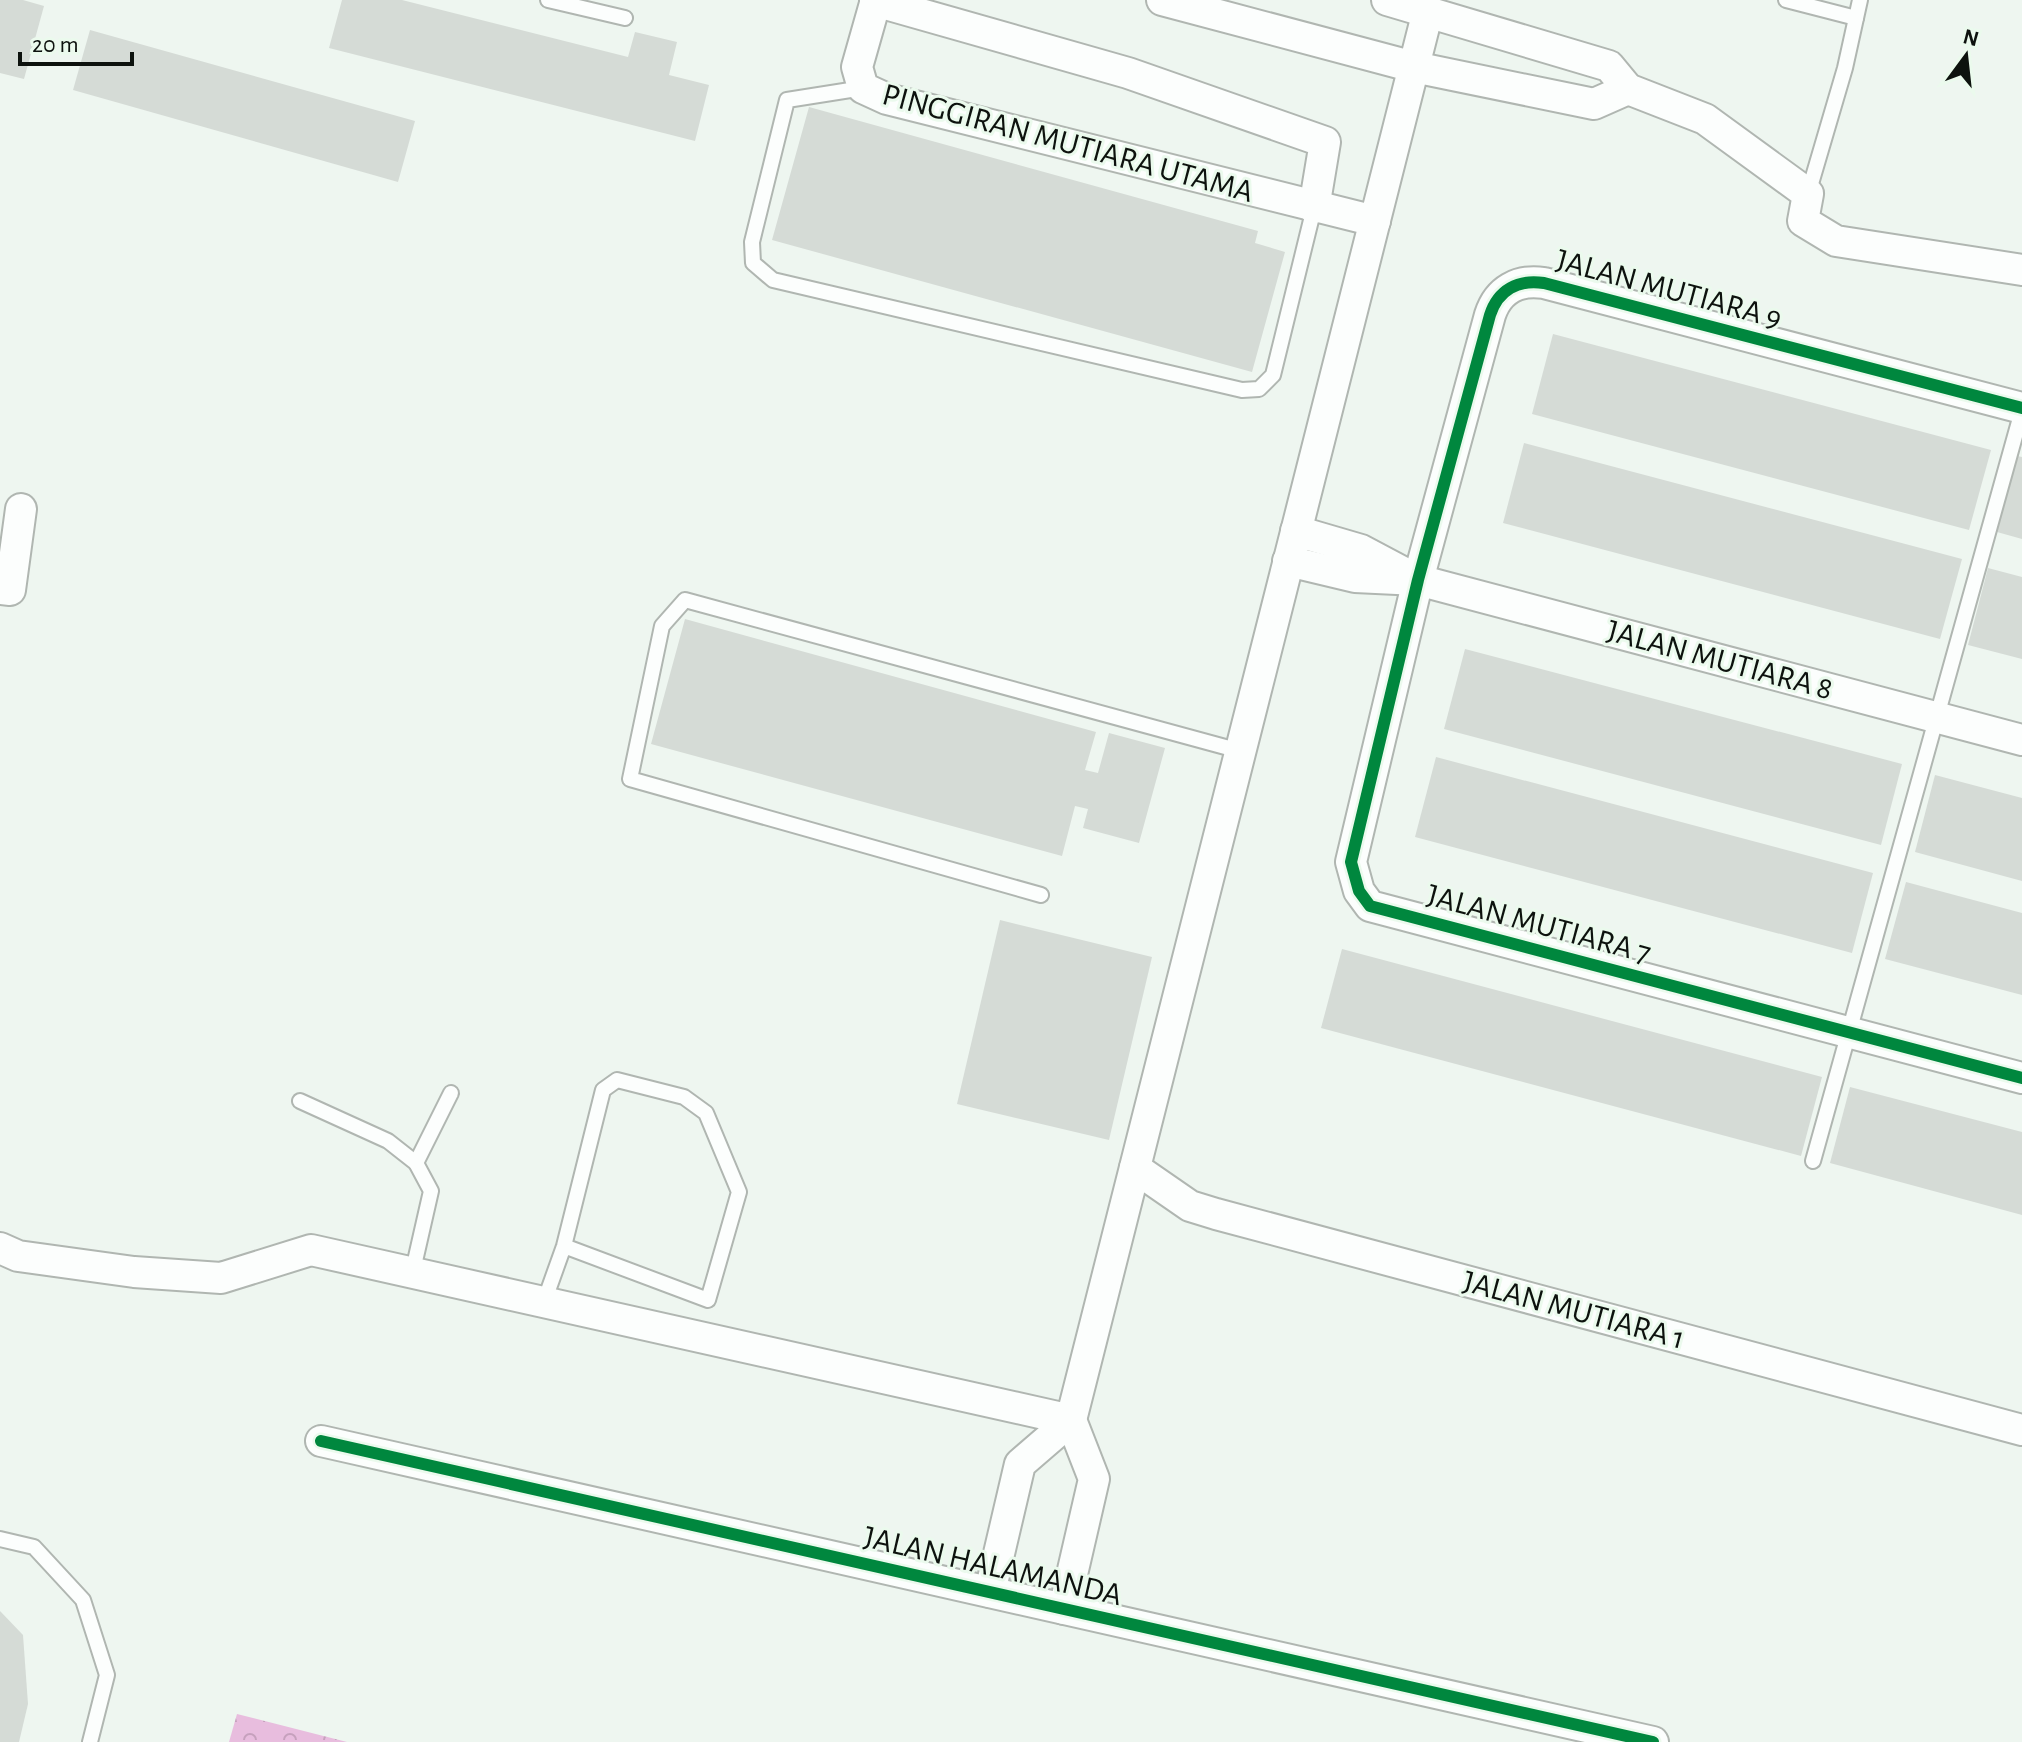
<svg xmlns="http://www.w3.org/2000/svg" width="2022" height="1742" font-family="'Alegreya Sans',sans-serif">
<style>
.forest{fill:url(#forest-crowns)}
.building{fill:#d5dbd6}
.lines{fill:none;stroke-linecap:round;stroke-linejoin:round}
.service-casing{stroke:#b0b6b1;stroke-width:18}
.minor-casing{stroke:#b0b6b1;stroke-width:34}
.service{stroke:#fcfefd;stroke-width:14}
.minor{stroke:#fcfefd;stroke-width:30}
.cycleway-casing{stroke:#ebfaed;stroke-width:17}
.cycleway{stroke:#00873e;stroke-width:12}
.labels{text-anchor:middle;dominant-baseline:central;stroke-width:6;stroke-linejoin:round;paint-order:stroke}
.street-label{font-size:32px;fill:#0d120e;stroke:#ebfaed}
</style>
<defs>
<pattern id="forest-crowns" width="20" height="18" patternUnits="userSpaceOnUse" patternTransform="scale(2)"><rect width="20" height="18" fill="#e8bdde"/><path d="M2 6a3 3 0 1 1 6 0M12 15a3 3 0 1 1 6 0" fill="none" stroke="#c6a1bd"/></pattern>
</defs>
<rect width="100%" height="100%" fill="#eef6f0"/>
<polygon class="forest" points="237,1714 347,1742 229,1742"/>
<g class="building">
<polygon points="0,0 23,0 44,6 24,79 0,73"/>
<polygon points="342,0 402,0 628,57 635,32 677,42 669,75 709,85 695,141 329,48"/>
<polygon points="90,30 415,121 398,182 73,90"/>
<polygon points="809,107 1258,231 1255,243 1285,252 1252,372 772,240"/>
<polygon points="1553,334 1991,450 1969,530 1532,414"/>
<polygon points="1524,443 1962,559 1940,639 1503,523"/>
<polygon points="2017,456 2022,457 2022,539 1997,532"/>
<polygon points="1988,568 2022,577 2022,659 1968,645"/>
<polygon points="685,619 1096,732 1085,770 1098,773 1109,733 1165,748 1139,843 1083,828 1088,809 1075,806 1062,856 651,744"/>
<polygon points="1465,649 1902,764 1881,845 1444,729"/>
<polygon points="1436,757 1873,873 1852,953 1415,837"/>
<polygon points="1935,775 2022,798 2022,881 1915,852"/>
<polygon points="1906,882 2022,913 2022,995 1885,959"/>
<polygon points="1000,920 1152,957 1109,1140 957,1104"/>
<polygon points="1342,949 1822,1077 1801,1156 1321,1028"/>
<polygon points="1850,1087 2022,1132 2022,1215 1830,1163"/>
<polygon points="0,1611 23,1635 28,1704 19,1742 0,1742"/>
</g>
<g class="lines">
<defs>
<g id="service">
<polyline points="548,0 625,18"/>
<polyline points="1786,0 1856,18"/>
<polyline points="863,88 787,100 752,242 753,263 773,280 1242,390 1259,389 1273,375 1314,208"/>
<polyline points="1808,194 1845,68 1860,0"/>
<polyline points="1041,895 630,779 662,626 685,600 1240,751"/>
<polyline points="300,1101 388,1141 416,1163 431,1191 413,1270"/>
<polyline points="1813,1161 2022,411"/>
<polyline points="416,1163 451,1093"/>
<polyline points="544,1302 564,1246 603,1090 617,1080 684,1097 706,1113 739,1192 708,1300 564,1246"/>
<polyline points="0,1539 34,1547 83,1600 107,1675 90,1742"/>
</g>
<g id="minor">
<polyline points="876,0 857,67 863,88 887,99 1375,221"/>
<polyline points="1162,0 1414,67 1594,104 1628,89"/>
<polyline points="1387,0 1609,66 1628,89 1705,119 1808,194 1803,221 1836,241 2022,270"/>
<polyline points="875,1 1128,73 1325,142 1314,208"/>
<path d="M2022,408l-478,-125c-26,-4 -46,7 -54,32l-72,265 -67,282 8,29 11,15 652,172"/>
<polyline points="1296,531 1361,550 1410,576"/>
<polyline points="1288,561 1355,577 1418,580 2022,740"/>
<polyline points="0,589 10,590 21,509"/>
<polyline points="1135,1168 1190,1206 1216,1214 2022,1430"/>
<polyline points="0,1248 18,1256 134,1272 221,1278 311,1250 1071,1420"/>
<polyline points="321,1441 1653,1742"/>
<polyline points="990,1592 1020,1464 1071,1420 1428,11"/>
<polyline points="1064,1609 1094,1479 1071,1420"/>
</g>
</defs>
<use href="#service" class="service-casing"/>
<use href="#minor" class="minor-casing"/>
<use href="#service" class="service"/>
<use href="#minor" class="minor"/>
<defs>
<g id="cycleway">
<path d="M2022,408l-478,-125c-26,-4 -46,7 -54,32l-72,265 -67,282 8,29 11,15 652,172"/>
<polyline points="321,1441 1653,1742"/>
</g>
</defs>
<use href="#cycleway" class="cycleway-casing"/>
<use href="#cycleway" class="cycleway"/>
</g>
<g class="labels">
<g class="street-label">
<text transform="translate(1068 143) rotate(15)">PINGGIRAN MUTIARA UTAMA</text>
<text transform="translate(1669 289) rotate(15)">JALAN MUTIARA 9</text>
<text transform="translate(1720 660) rotate(15)">JALAN MUTIARA 8</text>
<text transform="translate(1539 924) rotate(15)">JALAN MUTIARA 7</text>
<text transform="translate(1574 1310) rotate(15)">JALAN MUTIARA 1</text>
<text transform="translate(993 1566) rotate(13)">JALAN HALAMANDA</text>
</g>
</g>
<g transform="translate(1966 56) rotate(15)" stroke="#ebfaed" stroke-width="6" paint-order="stroke">
<path d="M0-6L14 30L0 20L-14 30Z" fill="#0d120e"/>
<text y="-12" font-size="22" font-weight="bold" text-anchor="middle" fill="#0d120e">N</text>
</g>
<path d="M20 52v12h112v-12" fill="none" stroke="#0d120e" stroke-width="4"/>
<text x="32" y="52" font-size="24" fill="#0d120e" stroke="#ebfaed" stroke-width="6" paint-order="stroke">20 m</text>
</svg>
